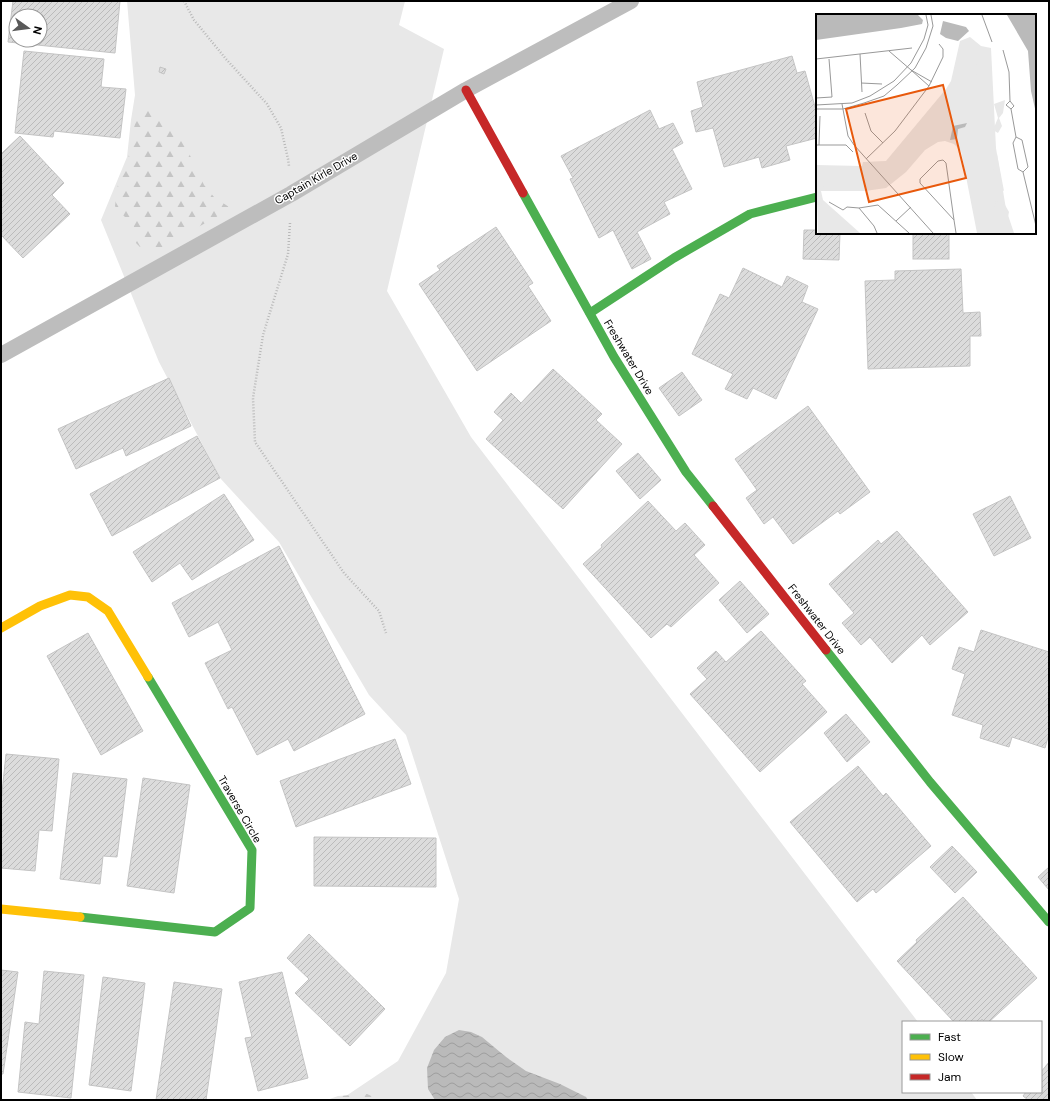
<svg xmlns="http://www.w3.org/2000/svg" width="1050" height="1101" font-family="'DM Sans',sans-serif">
<style>
.green{fill:#e8e8e8}
.forest{fill:url(#forest-firs)}
.water{fill:url(#water-waves)}
.building{fill:url(#building-hatch);stroke:#c4c4c4;fill-rule:evenodd}
.lines{fill:none;stroke-linecap:round;stroke-linejoin:round}
.path{stroke:#b8b8b8;stroke-width:2.5;stroke-dasharray:1 2;stroke-linecap:butt}
.lane{stroke:#bdbdbd;stroke-width:16}
.fast{stroke:#4caf50;stroke-width:9}
.slow{stroke:#ffc107;stroke-width:9}
.jam{stroke:#c62828;stroke-width:9}
.labels{text-anchor:middle;dominant-baseline:central;stroke-width:3;stroke-linejoin:round;paint-order:stroke}
.street-label{font-size:11px;fill:#000;stroke:#fff}
.inset-road{fill:none;stroke:#999;stroke-width:1}
.view{fill:#e8590c;fill-opacity:0.15;stroke:#e8590c;stroke-width:2}
.inset-edge{fill:none;stroke:#000;stroke-width:2}
</style>
<defs>
<pattern id="forest-firs" width="22" height="20" patternUnits="userSpaceOnUse"><rect width="22" height="20" fill="#e8e8e8"/><path d="M5 1l3.5 6h-7zM16 11l3.5 6h-7z" fill="#c5c5c5"/></pattern>
<pattern id="water-waves" width="16" height="10" patternUnits="userSpaceOnUse"><rect width="16" height="10" fill="#bababa"/><path d="M0 5q4-4 8 0t8 0" fill="none" stroke="#9e9e9e"/></pattern>
<pattern id="building-hatch" width="6" height="6" patternUnits="userSpaceOnUse"><rect width="6" height="6" fill="#dcdcdc"/><path d="M-1 1l2-2M0 6l6-6M5 7l2-2" fill="none" stroke="#bbb"/></pattern>
</defs>
<rect width="100%" height="100%" fill="#fff"/>
<polygon class="green" points="127,1 405,1 399,25 444,49 387,291 471,437 918,1022 903,1022 903,1092 971,1092 977,1100 340,1100 398,1061 446,973 459,899 406,735 369,695 279,542 220,478 159,362 101,220 127,157 131,120 135,95"/>
<g class="forest">
<path d="M148,109l16,5 23,35 17,36 10,12 15,10c-2,6 -6,7 -11,9l-61,34 -13,1 -8,-8 -1,-15 -11,-12 -6,-4 -3,-6 3,-22 9,-17 4,-26 5,-22z"/>
<polygon points="367,1094 381,1100 327,1100 338,1096"/>
</g>
<polygon class="water" points="459,1030 471,1032 482,1037 506,1057 526,1071 560,1084 586,1097 588,1100 435,1100 428,1089 427,1068 434,1050 445,1037"/>
<g class="building">
<path d="M13,1h107l-5,52 -107,-11zM16,16h24v24h-24z"/>
<polygon points="24,51 104,59 101,87 126,89 120,138 54,131 53,137 15,133"/>
<polygon points="792,56 797,73 805,71 817,114 817,138 786,146 790,160 762,168 759,157 724,167 713,128 696,132 691,111 703,107 697,82"/>
<polygon points="160,67 166,69 164,74 159,72"/>
<polygon points="650,110 659,129 673,123 683,143 672,149 692,189 664,202 670,214 637,232 651,259 632,269 613,230 599,238 570,179 573,178 561,156"/>
<polygon points="20,136 64,183 52,195 70,214 23,258 1,235 1,154"/>
<polygon points="496,227 533,283 528,286 551,321 477,371 419,284 440,270 437,266"/>
<polygon points="804,230 817,230 817,233 840,233 839,260 803,259"/>
<rect x="913" y="233" width="36" height="26"/>
<polygon points="743,268 782,287 787,276 808,286 802,302 818,309 776,399 753,388 747,399 725,389 733,374 692,354 720,294 729,298"/>
<polygon points="961,269 963,313 980,312 981,336 970,336 970,366 868,369 865,281 895,280 895,271"/>
<polygon points="553,369 602,414 596,420 622,444 563,509 486,439 503,420 494,412 511,393 521,403"/>
<polygon points="682,372 702,400 679,416 659,388"/>
<polygon points="169,378 191,426 126,456 123,448 76,469 58,429"/>
<polygon points="808,406 870,492 840,514 838,511 793,544 773,517 764,524 746,498 757,490 735,459"/>
<polygon points="197,436 220,478 112,536 90,494"/>
<polygon points="638,453 661,480 640,499 616,471"/>
<polygon points="224,494 254,540 192,580 180,563 152,582 133,552"/>
<polygon points="1010,496 1031,538 994,556 973,514"/>
<polygon points="648,501 676,531 685,523 705,545 694,555 719,583 671,627 667,624 651,638 583,564 602,547 601,545"/>
<polygon points="897,531 968,612 930,645 922,635 892,663 870,637 861,645 842,623 854,613 829,584 878,540 881,544"/>
<polygon points="279,546 365,714 294,751 288,739 257,755 232,707 228,709 205,663 232,650 218,622 189,637 172,603"/>
<polygon points="740,581 769,614 747,633 719,600"/>
<polygon points="981,630 1049,652 1049,734 1045,748 1012,737 1009,747 980,738 983,725 952,715 965,674 952,669 959,647 974,652"/>
<polygon points="761,631 806,681 802,684 827,712 760,772 690,694 707,679 697,668 716,651 726,662"/>
<polygon points="88,633 143,731 101,755 47,656"/>
<polygon points="846,714 870,742 847,762 824,733"/>
<polygon points="395,739 411,784 296,827 280,781"/>
<polygon points="6,754 59,759 52,831 39,830 35,871 1,868 1,802"/>
<polygon points="858,766 883,796 886,793 931,846 876,893 873,889 857,902 790,822"/>
<polygon points="73,773 127,779 117,857 103,856 100,884 60,879"/>
<polygon points="143,778 190,785 174,893 127,886"/>
<polygon points="314,837 436,838 436,887 314,886"/>
<polygon points="952,846 977,872 955,893 930,867"/>
<polygon points="1049,867 1049,890 1038,877"/>
<polygon points="963,897 1037,978 989,1022 984,1022 982,1019 980,1022 954,1022 897,961 917,942 916,940"/>
<polygon points="309,934 385,1009 350,1046 295,993 309,979 287,958"/>
<polygon points="1,970 18,972 3,1074 1,1074"/>
<polygon points="44,971 84,975 71,1098 18,1092 25,1022 39,1024"/>
<polygon points="282,972 308,1078 258,1091 245,1038 252,1037 239,982"/>
<polygon points="103,977 145,983 131,1091 89,1085"/>
<polygon points="174,982 222,989 206,1100 156,1100"/>
<polygon points="1049,1062 1049,1100 1028,1100 1023,1096 1026,1092 1041,1092 1041,1072"/>
</g>
<g class="lines">
<g class="path">
<polyline points="184,1 194,20 226,59 267,104 281,128 288,159 289,166"/>
<polyline points="290,223 288,254 263,335 253,398 255,442 344,573 379,611 386,633"/>
</g>
<polyline class="lane" points="1,355 291,194 466,90 631,1"/>
<g class="fast">
<polyline points="523,193 614,357 686,472 713,506"/>
<polyline points="590,313 674,258 750,214 817,197"/>
<polyline points="826,650 930,782 1049,922"/>
<polyline points="80,917 215,932 250,908 252,850 148,677"/>
</g>
<g class="slow">
<polyline points="1,628 40,606 70,595 88,597 108,611 148,677"/>
<polyline points="1,909 80,917"/>
</g>
<g class="jam">
<polyline points="466,90 523,193"/>
<polyline points="713,506 826,650"/>
</g>
</g>
<g class="labels">
<g class="street-label">
<text transform="translate(316 178) rotate(-30)">Captain Kirle Drive</text>
<text transform="translate(629 357) rotate(59)">Freshwater Drive</text>
<text transform="translate(817 619) rotate(52)">Freshwater Drive</text>
<text transform="translate(240 809) rotate(60)">Traverse Circle</text>
</g>
</g>
<g transform="translate(816 14)">
<rect width="220" height="220" fill="#fff"/>
<path d="M154,23l11,9 10,2 5,100 10,61 8,24h-37l-16,-82 -7,-7 -9,-3 -7,1 -13,8 -19,22 -20,16 -21,3h-44l2,9 37,33h-42l-2,-68 46,1 1,-4 23,-1 60,-72 5,-8 9,-40z" fill="#e8e8e8"/>
<path d="M164,46l2,16 -4,2 4,7 -9,17 -3,-10 7,-15 -1,-15zM189,86l-2,13 -4,5 3,8 -4,7 -5,-3 5,-12 -4,-14zM149,114l4,11 -5,13 -7,-6 5,-7 -3,-4v-6zM174,138l7,2 7,37 -4,-2 -4,-17 -8,-6zM0,171l9,2 -5,4 2,9 6,6 -12,-2zM180,187l9,4 4,7 -1,5h-4l-10,-10z" fill="#e8e8e8"/>
<path d="M0,1h102l5,5 -1,4 -21,4 -85,12zM191,1h29v98l-5,-22 -3,-40zM127,7l23,6 3,4 -11,10 -12,-3 -6,-4zM151,109l-2,4 -7,2 -1,10 -7,1 3,-14z" fill="#bababa"/>
<path class="inset-road" d="M166,1l10,27M187,36l6,22 1,29 4,5 -3,3 5,28 -3,6 5,26 5,3 13,54M73,37l22,19 21,12M44,40l2,38M0,45l96,-11M95,56l18,16M45,69l21,1M0,84l16,-1 -3,-38M194,87l-4,4 5,4M26,90l6,32 6,9 79,88M0,91l36,-2 18,-7 24,-15 17,-18 13,-24 4,-14 -2,-10M0,95h27l21,-6 20,-7 13,-11 18,-17 11,-20 7,-22 -2,-11M49,99l6,18 12,12M200,123l6,3 6,27 -5,5M0,131h30l7,7M3,131l1,-29M50,145l29,-28 34,-45 14,-29v-8l-4,-5M13,188l14,8 4,-3 12,1 19,-3 31,28M43,194l15,18 3,7M138,206l-8,-57 -3,-3 -5,1 -18,18v4l34,37 2,13M80,207l15,-14"/>
<path class="view" d="M127,71l23,93 -97,24 -23,-93z"/>
<rect width="220" height="220" class="inset-edge"/>
</g>
<rect width="1050" height="1101" fill="none" stroke="#000000" stroke-width="4"/>
<rect x="902" y="1021" width="140" height="72" fill="#ffffff" stroke="#999999"/>
<rect x="910" y="1034" width="20" height="6" fill="#4caf50" stroke="#999999"/>
<text x="938" y="1041" font-size="12" fill="#000000">Fast</text>
<rect x="910" y="1054" width="20" height="6" fill="#ffc107" stroke="#999999"/>
<text x="938" y="1061" font-size="12" fill="#000000">Slow</text>
<rect x="910" y="1074" width="20" height="6" fill="#c62828" stroke="#999999"/>
<text x="938" y="1081" font-size="12" fill="#000000">Jam</text>
<g transform="translate(28 28) rotate(104)"><circle r="19" fill="#ffffff" stroke="#999999"/>
<path d="M0-3L7 15L0 10L-7 15Z" fill="#595959"/>
<text y="-6" font-size="11" font-weight="bold" text-anchor="middle" fill="#000000">N</text>
</g>
</svg>
